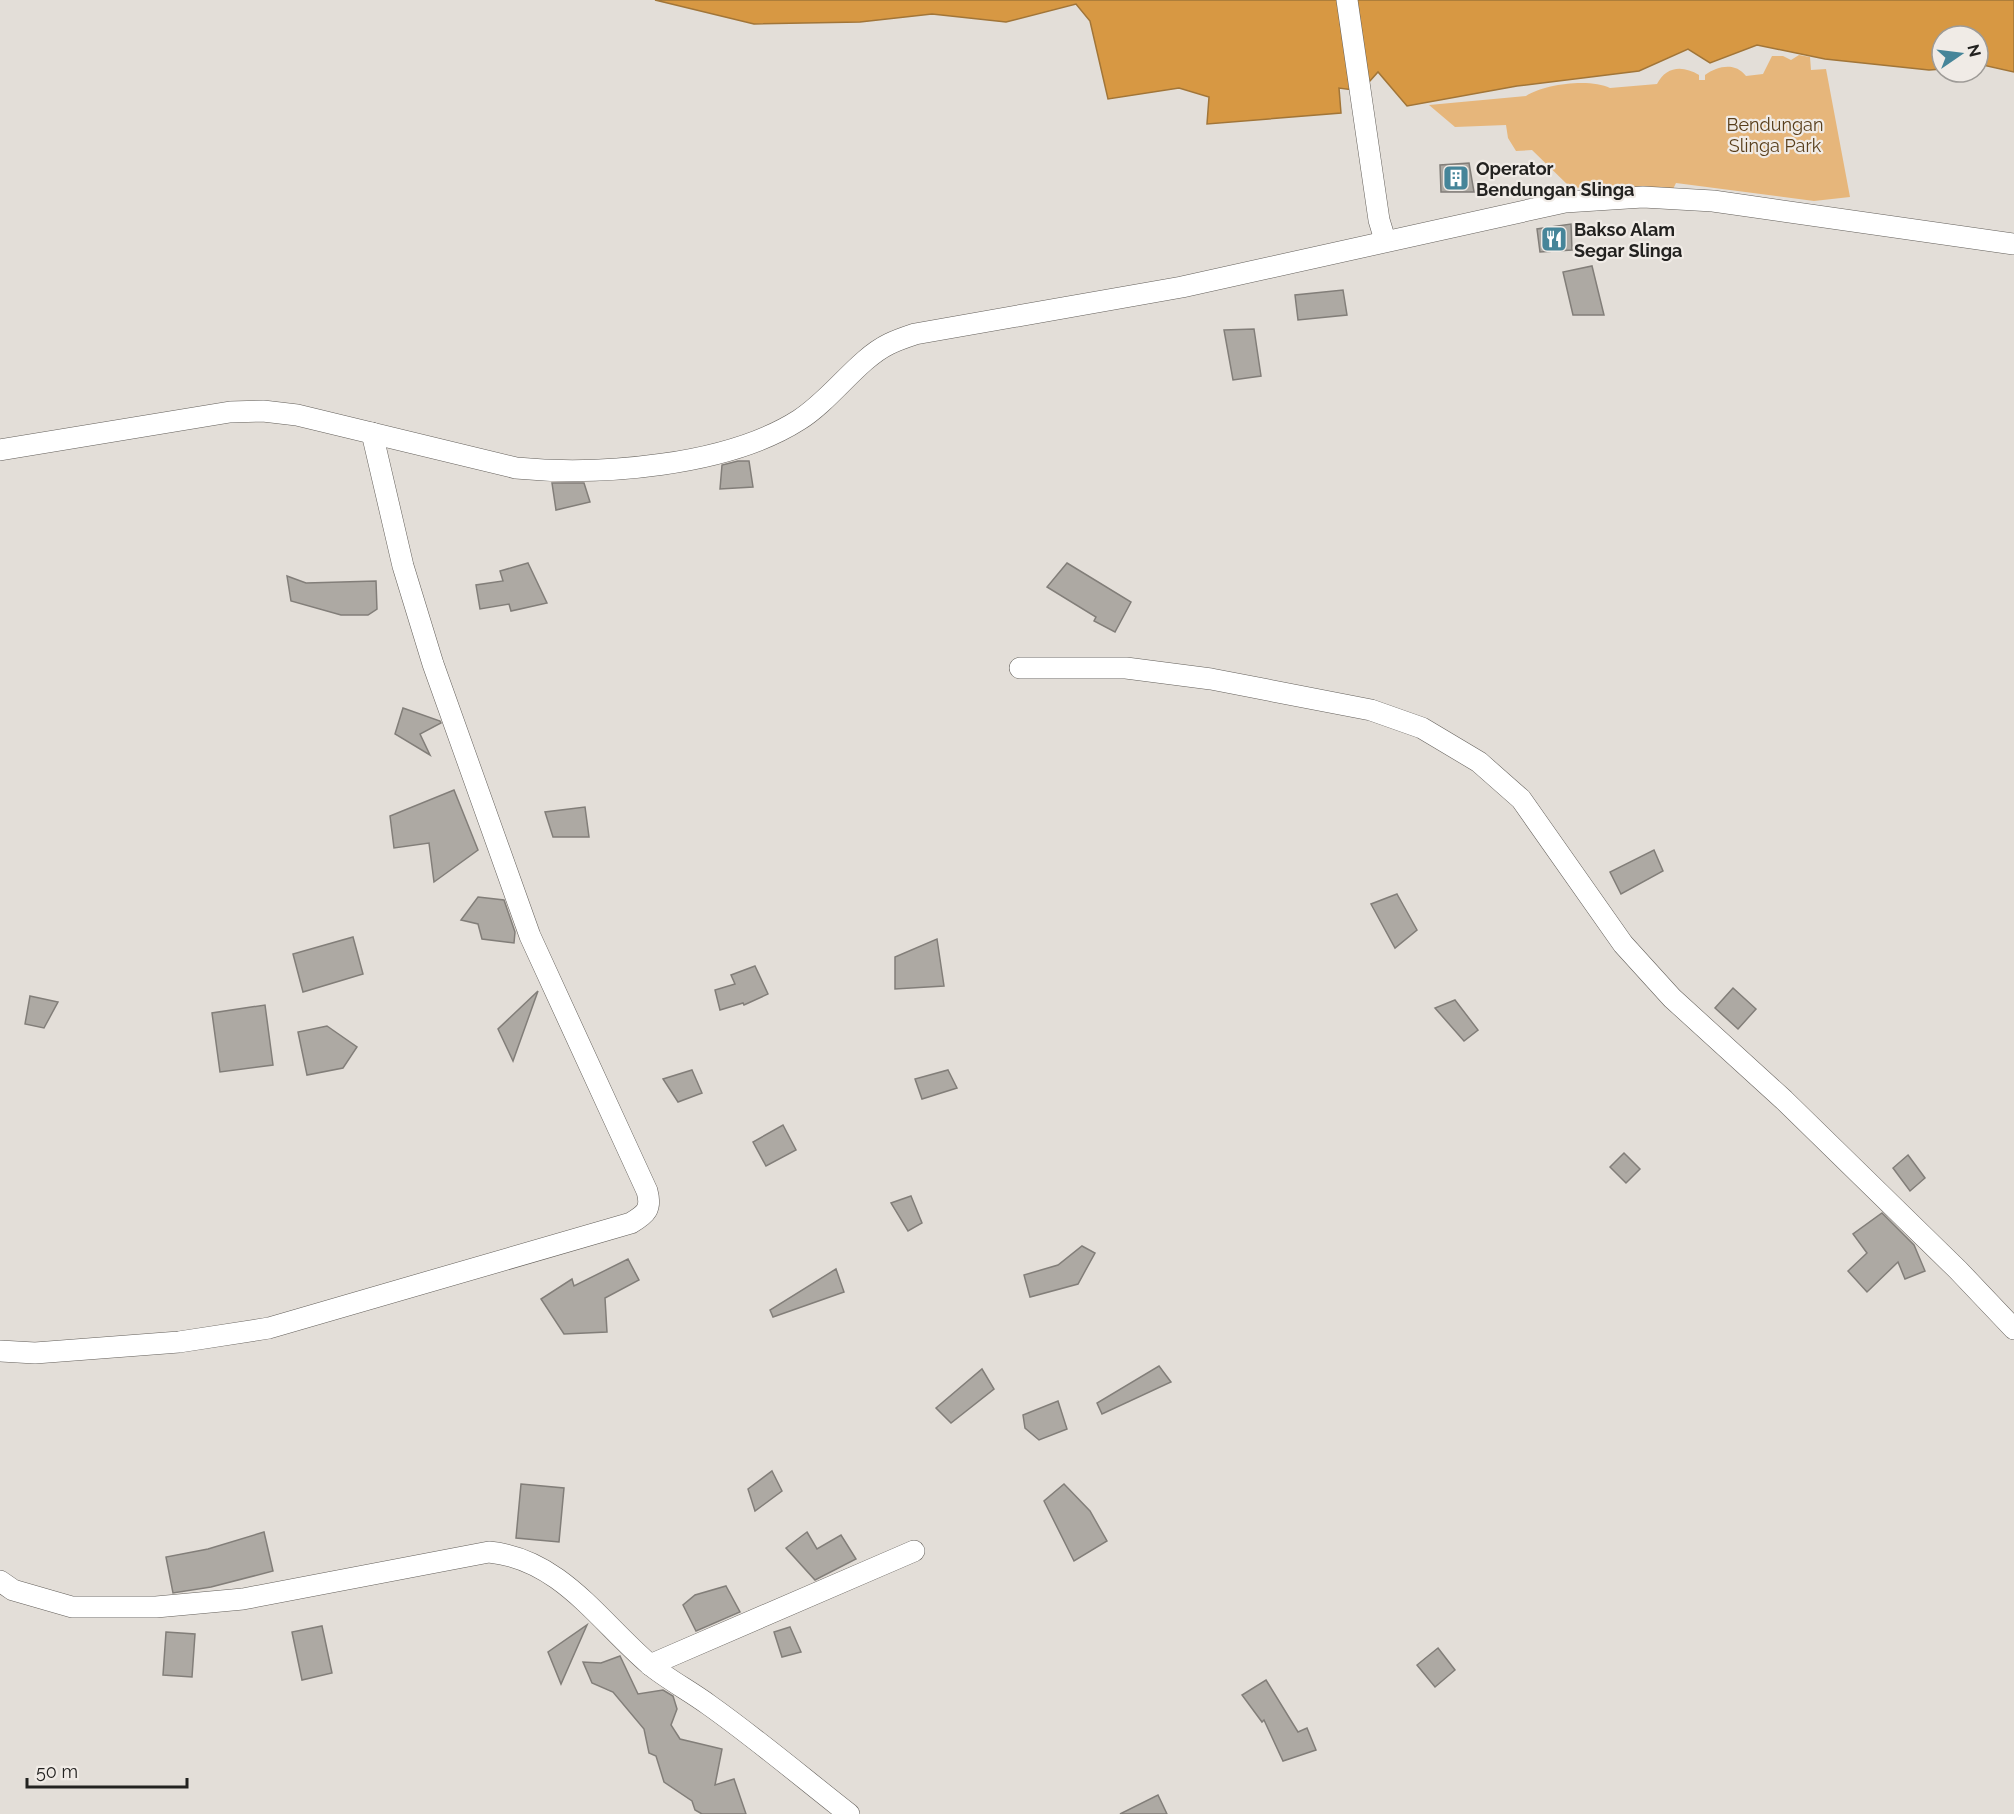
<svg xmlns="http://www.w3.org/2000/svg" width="2014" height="1814" font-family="Raleway,sans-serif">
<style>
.green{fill:#e6b67b}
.water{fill:#d79843;stroke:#a17538;stroke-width:1.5}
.building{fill:#ada9a3;stroke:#827e79;stroke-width:1.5}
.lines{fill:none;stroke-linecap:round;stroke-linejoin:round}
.minor-casing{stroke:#635f5a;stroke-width:22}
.minor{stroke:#fff;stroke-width:21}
.labels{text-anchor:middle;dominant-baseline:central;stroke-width:4.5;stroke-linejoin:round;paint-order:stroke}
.park-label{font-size:18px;fill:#583e1b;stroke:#f0ebe6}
.poi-label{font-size:18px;font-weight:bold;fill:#232220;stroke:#f0ebe6;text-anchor:start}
</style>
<rect width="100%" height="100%" fill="#e3ded8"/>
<path class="green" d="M1799,55l11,2 1,13 15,-1 24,128 -36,4 -138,-18 -3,6 -62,4 -7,-7 -33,2 -39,-38 -16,1 -8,-13 -2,-13 -51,2 -26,-22 97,-9c18,-12 64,-18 84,-8l47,-4c9,-18 26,-19 42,-9v5h6v-5c13,-9 30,-13 41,1l17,-2 9,-18h11l8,4z"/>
<polygon class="water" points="655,0 2014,0 2014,72 1978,64 1978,36 1942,36 1942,69 1929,70 1825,59 1757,45 1710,63 1688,49 1639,71 1517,86 1407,106 1378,72 1361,91 1339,88 1341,113 1207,124 1209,97 1179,88 1108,99 1090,21 1076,4 1006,22 932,14 860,22 754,24"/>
<g class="building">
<polygon points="1469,163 1474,192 1441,192 1440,165"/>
<polygon points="1571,224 1572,250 1540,252 1537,229"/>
<polygon points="1592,266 1604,315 1573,315 1563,272"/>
<polygon points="1343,290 1347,315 1298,320 1295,295"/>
<polygon points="1254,329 1261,376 1233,380 1224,330"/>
<polygon points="738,461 749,461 753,487 720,489 722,465"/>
<polygon points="552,483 584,483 590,502 556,510"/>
<polygon points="528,563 547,603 511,611 509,604 480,609 476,585 503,581 500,571"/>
<polygon points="1067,563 1131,602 1115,632 1094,621 1096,617 1047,587"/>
<polygon points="287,576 306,583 376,581 377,609 368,615 341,615 291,601"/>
<polygon points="403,708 440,721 441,723 420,734 430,755 395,734"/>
<polygon points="454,790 478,850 434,882 429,843 394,848 390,816"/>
<polygon points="585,807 589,837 553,837 545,812"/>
<polygon points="1654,850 1663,871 1621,894 1610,872"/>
<polygon points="1397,894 1417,930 1395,948 1371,904"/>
<polygon points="478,897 504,900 515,932 514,943 482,939 478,924 461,920"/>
<polygon points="353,937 363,974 303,992 293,954"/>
<polygon points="937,939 944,986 895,989 895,957"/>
<polygon points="755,966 768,994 744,1005 743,1003 720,1010 715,990 735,984 731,975"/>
<polygon points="1733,988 1756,1009 1738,1029 1715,1008"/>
<polygon points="538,991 513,1061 498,1029"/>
<polygon points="30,996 58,1002 44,1028 25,1024"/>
<polygon points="1455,1000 1478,1030 1464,1041 1435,1008"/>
<polygon points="265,1005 273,1065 220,1072 212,1013"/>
<polygon points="327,1026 357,1047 343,1068 307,1075 298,1032"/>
<polygon points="692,1070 702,1093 678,1102 663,1079"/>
<polygon points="948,1070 957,1088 922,1099 915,1079"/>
<polygon points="783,1125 796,1150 766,1166 753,1142"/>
<polygon points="1624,1153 1640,1169 1626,1183 1610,1167"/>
<polygon points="1908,1155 1925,1178 1910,1191 1893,1168"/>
<polygon points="911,1196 922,1223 908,1231 891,1203"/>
<polygon points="1882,1213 1914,1245 1925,1271 1905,1279 1898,1262 1867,1292 1848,1271 1867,1253 1853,1234"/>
<polygon points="1082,1246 1095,1253 1078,1284 1030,1297 1024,1275 1058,1265"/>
<polygon points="628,1259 639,1280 605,1298 607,1332 564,1334 541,1299 572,1279 574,1286"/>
<polygon points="836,1269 844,1292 773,1317 770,1310"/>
<polygon points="1159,1366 1171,1382 1102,1414 1097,1403"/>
<polygon points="982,1369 994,1389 951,1423 936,1408"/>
<polygon points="1058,1401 1067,1429 1039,1440 1025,1428 1023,1415"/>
<polygon points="772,1471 782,1491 755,1511 748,1489"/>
<polygon points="521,1484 564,1488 559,1542 516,1538"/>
<polygon points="1064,1484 1090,1511 1107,1541 1074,1561 1044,1501"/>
<polygon points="264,1532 273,1571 211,1587 173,1593 166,1557 208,1549"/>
<polygon points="807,1532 817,1549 841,1535 856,1559 815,1580 786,1548"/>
<polygon points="726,1586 740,1612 696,1631 683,1605 695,1595"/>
<polygon points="587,1625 561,1684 548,1652"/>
<polygon points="322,1626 332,1673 302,1680 292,1632"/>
<polygon points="790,1627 801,1652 782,1657 774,1632"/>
<polygon points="166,1632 195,1634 192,1677 163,1675"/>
<polygon points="1438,1648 1455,1670 1435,1687 1417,1665"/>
<polygon points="620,1656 638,1694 663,1690 673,1696 677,1709 671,1725 680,1739 722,1749 715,1785 734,1779 746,1814 702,1814 695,1810 692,1801 664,1782 656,1756 649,1753 644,1729 613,1692 592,1683 583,1662 601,1663"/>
<polygon points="1266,1680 1298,1732 1307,1728 1316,1750 1283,1761 1264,1720 1262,1722 1242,1695"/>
<polygon points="1158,1795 1167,1814 1120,1814"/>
</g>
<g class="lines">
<defs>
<g id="minor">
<polyline points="1347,0 1379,220 1385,240"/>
<path d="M0,450l230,-38 33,-1 34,4 219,53c84,8 211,-2 283,-48 32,-20 59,-61 90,-76 8,-4 17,-7 26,-10l267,-47 383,-85 78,-5 70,4 301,43"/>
<polyline points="1020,668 1126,668 1211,679 1371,710 1422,728 1479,762 1521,799 1623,944 1672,998 1784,1100 1958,1270 2014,1329"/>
<path d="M0,1351l35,2 144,-11 90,-14 362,-105c15,-9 21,-14 16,-32l-117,-255 -97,-272 -30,-98 -31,-133"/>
<path d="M0,1581l13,9 59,17h84l87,-8 246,-47c71,7 109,68 160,112 18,15 41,27 60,41 48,34 94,73 140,109"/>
<polyline points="650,1665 914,1551"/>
</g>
</defs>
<use href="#minor" class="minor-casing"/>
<use href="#minor" class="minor"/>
</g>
<defs>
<symbol id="building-square" viewBox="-11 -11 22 22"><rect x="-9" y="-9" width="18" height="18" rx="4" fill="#468599" stroke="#f0ebe6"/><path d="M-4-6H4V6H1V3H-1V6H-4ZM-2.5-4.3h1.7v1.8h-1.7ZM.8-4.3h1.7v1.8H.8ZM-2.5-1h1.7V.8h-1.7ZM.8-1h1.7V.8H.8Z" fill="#fff"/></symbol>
<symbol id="restaurant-square" viewBox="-11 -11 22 22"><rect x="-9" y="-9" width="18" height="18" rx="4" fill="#468599" stroke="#f0ebe6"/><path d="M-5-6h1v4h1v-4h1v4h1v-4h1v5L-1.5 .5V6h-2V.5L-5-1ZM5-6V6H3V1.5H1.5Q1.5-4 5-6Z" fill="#fff"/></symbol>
</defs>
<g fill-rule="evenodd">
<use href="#building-square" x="1441" y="163" width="30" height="30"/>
<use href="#restaurant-square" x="1539" y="224" width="30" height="30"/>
</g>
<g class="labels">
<g class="park-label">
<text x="1775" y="124">Bendungan<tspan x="1775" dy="21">Slinga Park</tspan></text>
</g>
<g class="poi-label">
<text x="1476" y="168">Operator<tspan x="1476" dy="21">Bendungan Slinga</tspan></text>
<text x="1574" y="229">Bakso Alam<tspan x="1574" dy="21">Segar Slinga</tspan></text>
</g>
</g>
<g transform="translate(1960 54) rotate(76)"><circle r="28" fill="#f0ebe6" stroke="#9e9b97" stroke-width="1.5"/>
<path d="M0-4.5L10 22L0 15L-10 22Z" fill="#468599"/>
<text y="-9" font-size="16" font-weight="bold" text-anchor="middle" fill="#232220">N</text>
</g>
<path d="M27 1778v9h160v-9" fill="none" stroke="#232220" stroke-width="3"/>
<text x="36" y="1778" font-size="18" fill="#232220" stroke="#f0ebe6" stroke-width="4.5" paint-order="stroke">50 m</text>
</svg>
